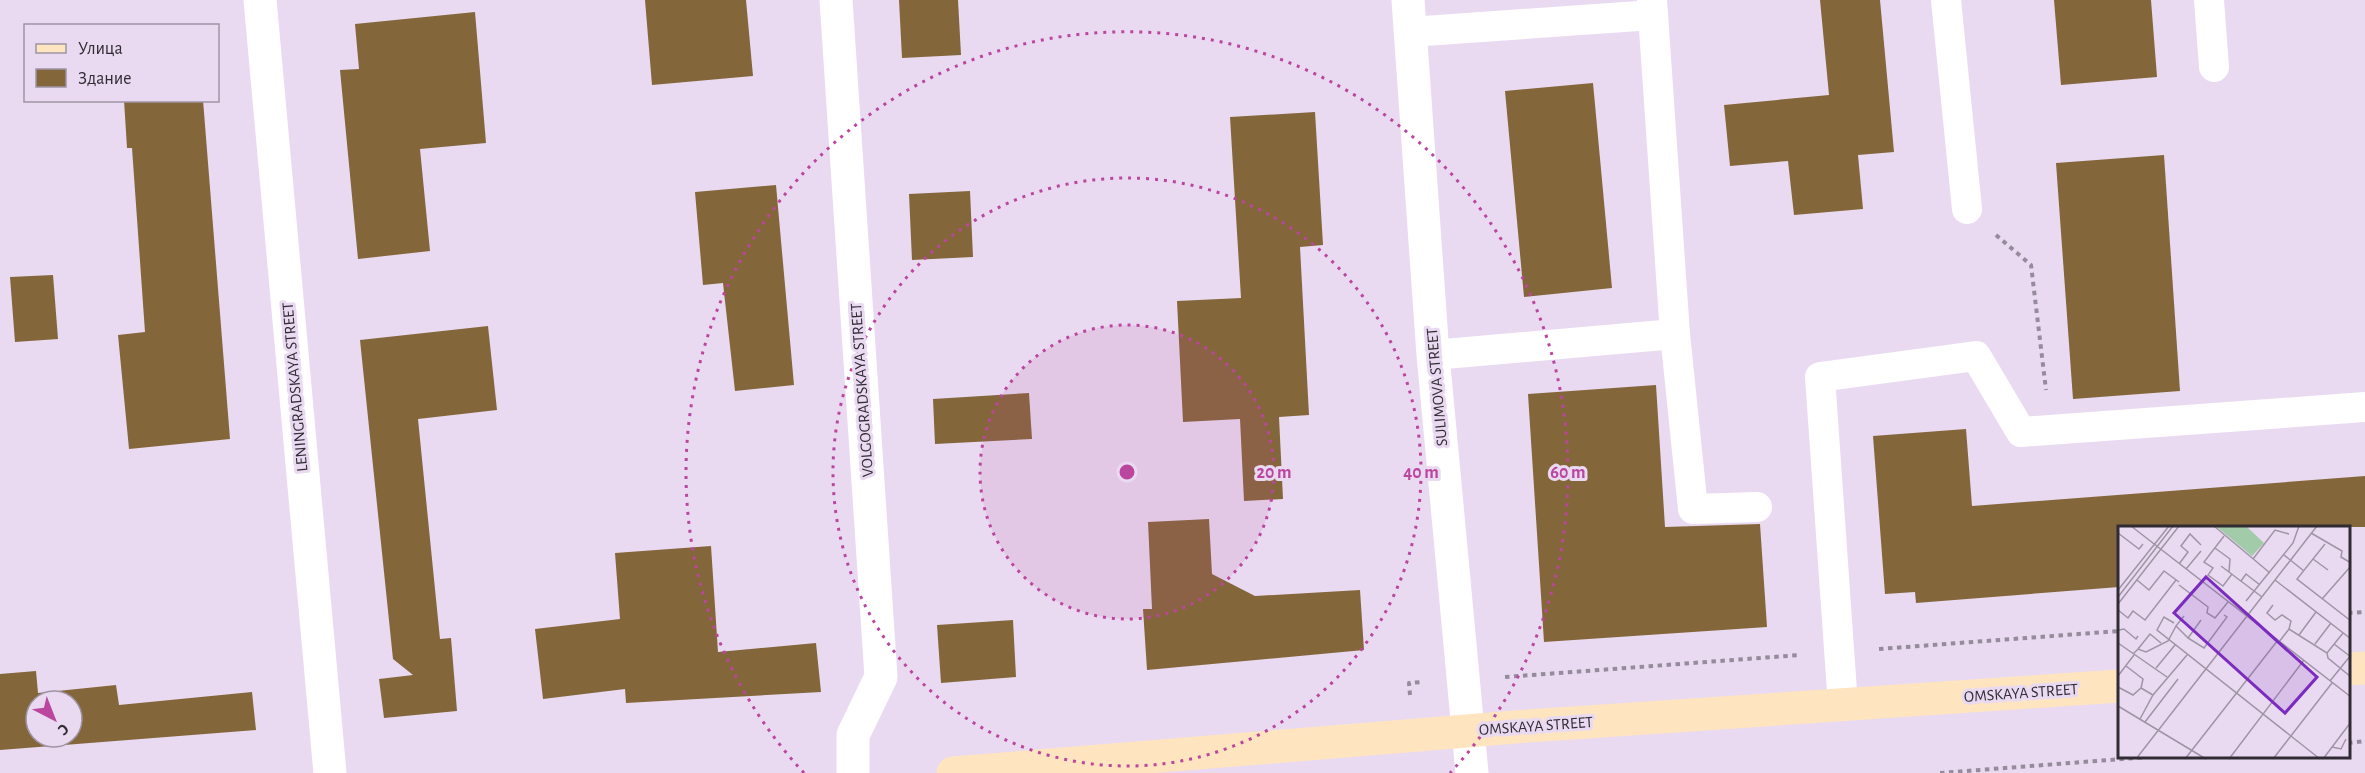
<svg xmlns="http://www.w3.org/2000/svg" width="2365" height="773" font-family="'Alegreya Sans',sans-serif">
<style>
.building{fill:#84663b;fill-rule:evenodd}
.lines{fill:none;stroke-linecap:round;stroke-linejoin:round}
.path{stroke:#968b9c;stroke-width:4;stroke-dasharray:4.5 4.5;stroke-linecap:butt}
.lane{stroke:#fff;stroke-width:30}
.street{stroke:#fff;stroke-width:33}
.secondary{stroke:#ffe4c0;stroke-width:33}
.ring{fill:none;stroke:#bb469e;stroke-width:3;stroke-dasharray:3 6}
.labels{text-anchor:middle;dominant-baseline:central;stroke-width:6;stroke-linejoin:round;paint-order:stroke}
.street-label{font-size:16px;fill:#312b34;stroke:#e9daf1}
.inset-road{fill:none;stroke:#9f94a5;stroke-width:1.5}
.view{fill:#7b2cbf;fill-opacity:0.15;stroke:#7b2cbf;stroke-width:3}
.inset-edge{fill:none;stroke:#312b34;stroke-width:3}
.centre{fill:#bb469e;stroke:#e9daf1;stroke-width:3}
.ring-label{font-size:18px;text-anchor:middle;font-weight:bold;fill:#bb469e;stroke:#e9daf1;stroke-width:6;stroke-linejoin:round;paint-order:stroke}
</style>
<rect width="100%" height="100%" fill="#e9daf1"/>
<g class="building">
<polygon points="645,0 746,0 753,76 652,85"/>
<polygon points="899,0 958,0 961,55 902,58"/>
<polygon points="1820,0 1880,0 1894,152 1858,155 1863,209 1794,215 1788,161 1730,166 1724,105 1829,95"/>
<polygon points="2054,0 2151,0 2157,77 2061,85"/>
<polygon points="475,12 486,143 420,149 430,251 358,259 340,70 359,69 355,24"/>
<polygon points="1593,83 1612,288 1524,297 1505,91"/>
<polygon points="124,100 203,100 230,439 129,449 118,335 145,332 132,148 127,148"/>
<polygon points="1315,112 1323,245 1300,247 1309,415 1279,417 1283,499 1244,501 1240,419 1183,422 1177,301 1241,298 1230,117"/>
<polygon points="2164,155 2180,391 2073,399 2056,163"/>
<polygon points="776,185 794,385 735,391 723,283 703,285 695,192"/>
<polygon points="970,191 973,257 912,260 909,194"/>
<polygon points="53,275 58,339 15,342 10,277"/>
<polygon points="488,326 497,410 418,419 440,639 451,638 457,711 384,718 379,679 413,675 393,659 360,340"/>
<polygon points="1656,385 1665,527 1760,524 1767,627 1544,642 1528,394"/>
<polygon points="1029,393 1032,439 935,444 933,399"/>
<polygon points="1966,429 1972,506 2365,476 2365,527 2119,527 2119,587 1916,603 1915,592 1885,594 1873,436"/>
<polygon points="1209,519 1212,574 1255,596 1360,590 1364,650 1147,670 1143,609 1152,609 1148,522"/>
<polygon points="711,546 718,652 816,643 821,692 626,703 625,689 543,699 535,629 620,619 615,553"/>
<polygon points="1013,620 1016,677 941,683 937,625"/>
<path d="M36,671l2,22 78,-8 3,20 133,-13 4,38 -256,20v-76zM36,701h36v36h-36z"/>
</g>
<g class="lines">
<g class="path">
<polyline points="1996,235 2031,265 2046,390"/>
<polyline points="2348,613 2365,612"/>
<polyline points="1879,649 2119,631"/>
<polyline points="1505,677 1800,655"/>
<polyline points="1410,695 1409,683 1423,682"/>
<polyline points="2348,743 2365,741"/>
<polyline points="1940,773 2161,756"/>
</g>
<g class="lane">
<polyline points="1652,0 1675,334 1693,509 1757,507"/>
<polyline points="1946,0 1967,209"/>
<polyline points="2209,0 2214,67"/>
<polyline points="1410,32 1653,15"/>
<polyline points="1433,355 1675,334"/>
<polyline points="1843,706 1820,377 1976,356 2021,432 2365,407"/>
</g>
<g class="street">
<polyline points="260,0 330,773"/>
<polyline points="836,0 881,677 853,735 853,773"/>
<polyline points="1408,0 1433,355 1472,773"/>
</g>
<g class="secondary">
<polyline points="2348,669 2365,668"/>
<polyline points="953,773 1528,726 2119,686"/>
</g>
</g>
<circle cx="1127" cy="472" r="147" fill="#bb469e" fill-opacity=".12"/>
<g class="ring">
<circle cx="1127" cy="472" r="147"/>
<circle cx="1127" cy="472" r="294"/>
<path d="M804 773A441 441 0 1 1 1450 773"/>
</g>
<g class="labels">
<g class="street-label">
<text transform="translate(295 387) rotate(-95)">LENINGRADSKAYA STREET</text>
<text transform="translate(1437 387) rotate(-95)">SULIMOVA STREET</text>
<text transform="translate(862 390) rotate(-94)">VOLGOGRADSKAYA STREET</text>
<text transform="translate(2021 693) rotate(-4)">OMSKAYA STREET</text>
<text transform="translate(1536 726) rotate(-4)">OMSKAYA STREET</text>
</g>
</g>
<g transform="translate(2118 526)">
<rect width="232" height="232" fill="#e9daf1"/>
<path d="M98,0h30l18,17 -12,13z" fill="#a1cba9"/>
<path class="inset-road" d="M13,0l220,171M96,0l56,47M0,7l21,16 4,-5M193,7l31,18 -1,6 10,6M106,10l-20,26 9,6 -5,7 15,11 9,-12M207,18l-28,35 54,42M97,22l15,11 -1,13M166,29l20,16M135,33l22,-29 14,4M195,33l15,11M61,38l9,-12 -7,-6 9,-12 11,11M103,40l41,31M68,43l15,-18M19,54l12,10 15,-19 15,11M157,54l76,59M123,55l5,-7 14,11M61,59l29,22 -1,6 8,5 13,-16M0,64l51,-64M0,71l55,-71M204,73l29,-33M128,75l47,-58 6,-17M0,78l61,-78M155,79l-6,8 8,7 7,-5 9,6 -2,8M0,84l10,8 5,-7 12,9 31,-40M66,90l-8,10 12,12M83,94l-13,18 16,10 23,-31 -3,-2M56,97l-10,-6 -7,13 163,129M1,104l5,-1 12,10 2,-3M181,109l17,-23M161,116l10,-13 38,24 1,5 23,19M0,117l49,34M197,118l16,-21M216,118l17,13M20,123l12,-15 11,9M209,127l16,-20M15,128l5,-5 8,3 22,-11 8,-15M8,140l17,13 -2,9M38,142l19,-23M0,150l16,-21M212,155l21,-26M0,161l15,8 8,-7 12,7M0,180l88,53M22,193l13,-24 34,-40M27,196l33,-43M214,221l9,2 5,-10M18,233l181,-233M67,233l93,-119M111,233l75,-99M155,233l59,-76M205,233l28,-37"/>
<path class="view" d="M88,51l111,100 -32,36 -111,-100z"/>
<rect width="232" height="232" class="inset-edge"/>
</g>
<circle cx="1127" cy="472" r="9" class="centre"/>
<g class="ring-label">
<text x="1274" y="478">20 m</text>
<text x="1421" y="478">40 m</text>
<text x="1568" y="478">60 m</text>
</g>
<rect x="24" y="24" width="195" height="78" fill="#e9daf1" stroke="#9f94a5" stroke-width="1.5"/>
<rect x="36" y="44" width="30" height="9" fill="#ffe4c0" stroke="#9f94a5" stroke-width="1.5"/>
<text x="78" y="54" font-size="18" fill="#312b34">Улица</text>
<rect x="36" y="69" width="30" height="18" fill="#84663b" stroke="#9f94a5" stroke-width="1.5"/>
<text x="78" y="84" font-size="18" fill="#312b34">Здание</text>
<g transform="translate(54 719) rotate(138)"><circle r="28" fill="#e9daf1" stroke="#9f94a5" stroke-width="1.5"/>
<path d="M0-4.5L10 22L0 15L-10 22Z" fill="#bb469e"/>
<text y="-9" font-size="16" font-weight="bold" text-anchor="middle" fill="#312b34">С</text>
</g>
</svg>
